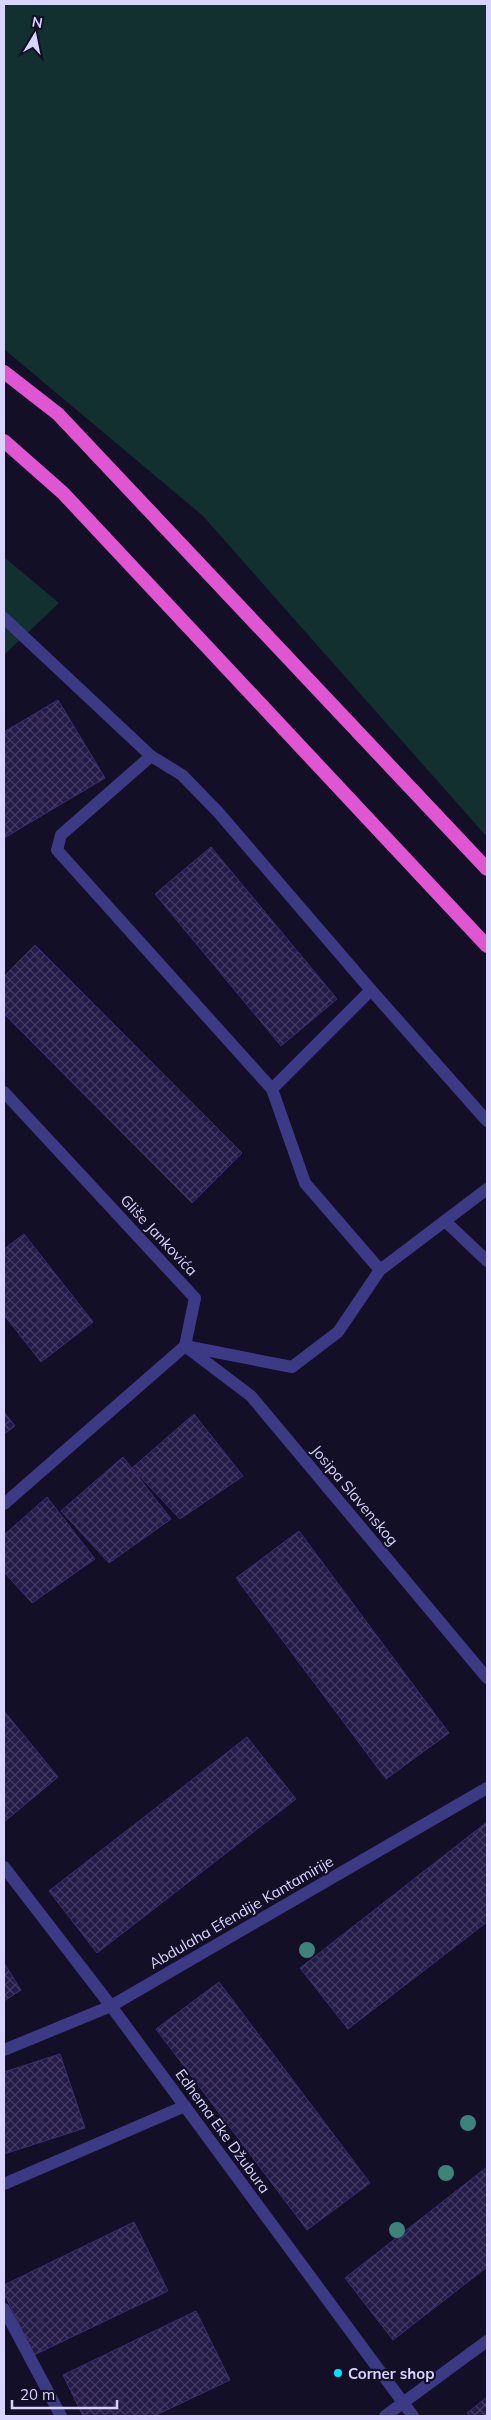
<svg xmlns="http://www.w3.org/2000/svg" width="491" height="2420" font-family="Mulish,sans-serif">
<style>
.green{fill:#12302f}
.building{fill:url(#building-cross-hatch);stroke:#3b2d73}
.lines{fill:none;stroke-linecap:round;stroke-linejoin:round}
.service{stroke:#3d3a85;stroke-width:12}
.minor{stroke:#3d3a85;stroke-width:12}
.trunk{stroke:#e055d1;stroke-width:14}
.tree{fill:#3d827b}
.poi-dot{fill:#00e5ff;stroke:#130f26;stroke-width:2}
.labels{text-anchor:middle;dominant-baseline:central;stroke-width:4.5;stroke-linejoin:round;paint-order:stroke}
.street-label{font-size:15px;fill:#d9d4ff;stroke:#130f26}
.poi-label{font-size:15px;font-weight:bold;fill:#d9d4ff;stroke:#130f26;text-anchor:start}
</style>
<defs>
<pattern id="building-cross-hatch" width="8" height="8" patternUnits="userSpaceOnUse" patternTransform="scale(1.25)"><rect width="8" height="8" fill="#241b47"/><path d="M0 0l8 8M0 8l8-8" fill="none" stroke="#433b63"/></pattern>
</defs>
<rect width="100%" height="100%" fill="#130f26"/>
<g class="green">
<polygon points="4,4 487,4 487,837 203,516 4,349"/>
<polygon points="4,557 59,603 4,655"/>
</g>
<g class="building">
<polygon points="58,700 105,778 4,838 4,732"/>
<polygon points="211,847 337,999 281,1046 155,894"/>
<polygon points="35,945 242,1153 192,1203 4,1014 4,976"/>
<polygon points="24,1234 93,1322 41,1362 4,1315 4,1249"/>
<polygon points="4,1412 15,1426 4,1434"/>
<polygon points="194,1414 243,1476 180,1519 132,1468"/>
<polygon points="123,1457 171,1519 109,1563 61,1511"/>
<polygon points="47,1497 95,1559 32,1603 4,1572 4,1535"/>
<polygon points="299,1531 449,1733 386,1779 236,1578"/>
<polygon points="4,1711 58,1777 4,1822"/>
<polygon points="247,1737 296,1799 97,1953 49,1891"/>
<polygon points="487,1822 487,1922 348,2029 300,1968"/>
<polygon points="4,1963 21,1990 4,2001"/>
<polygon points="219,1982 370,2183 307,2230 156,2029"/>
<polygon points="60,2054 85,2128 4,2154 4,2072"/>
<polygon points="487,2167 487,2267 393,2340 345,2278"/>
<polygon points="134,2222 168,2291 34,2355 4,2293 4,2285"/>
<polygon points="196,2311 230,2380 154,2416 83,2416 63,2375"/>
<polygon points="487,2397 487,2416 470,2416 467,2413"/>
</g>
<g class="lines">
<g class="service">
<polyline points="4,618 151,756"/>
<polyline points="371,990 487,1121"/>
<polyline points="445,1221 487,1261"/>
<polyline points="380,1270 487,1189"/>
<polyline points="185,1346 292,1367 338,1332 380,1270 305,1183 272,1089 57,850 61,835 151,756 182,775 218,812 371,990 272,1089"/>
<polyline points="4,2184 185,2106"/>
<polyline points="4,2309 61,2416"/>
</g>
<g class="minor">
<polyline points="4,1092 195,1298 185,1346 4,1504"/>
<polyline points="185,1346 251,1396 487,1678"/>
<polyline points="4,1867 111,2006 413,2416"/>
<polyline points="4,2050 111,2006 487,1788"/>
<polyline points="385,2416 487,2341"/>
</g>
<g class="trunk">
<polyline points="4,372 58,414 487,869"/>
<polyline points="4,441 63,493 487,946"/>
</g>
</g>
<g class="tree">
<circle cx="307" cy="1950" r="8"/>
<circle cx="468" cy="2123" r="8"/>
<circle cx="446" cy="2173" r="8"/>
<circle cx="397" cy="2230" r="8"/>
</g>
<circle class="poi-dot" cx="338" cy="2373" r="5"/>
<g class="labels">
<g class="street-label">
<text transform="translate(159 1235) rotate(47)">Gliše Jankovića</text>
<text transform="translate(355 1495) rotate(50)">Josipa Slavenskog</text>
<text transform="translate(241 1912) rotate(-30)">Abdulaha Efendije Kantamirije</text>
<text transform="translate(223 2131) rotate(54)">Edhema Eke Džubura</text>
</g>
<g class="poi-label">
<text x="348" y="2373">Corner shop</text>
</g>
</g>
<rect width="491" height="2420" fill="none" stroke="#d9d4ff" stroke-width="10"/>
<g transform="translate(35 35) rotate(10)" stroke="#130f26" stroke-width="4" paint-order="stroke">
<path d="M0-4L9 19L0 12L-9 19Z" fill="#d9d4ff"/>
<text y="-8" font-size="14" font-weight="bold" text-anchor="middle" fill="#d9d4ff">N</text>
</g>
<path d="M12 2400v8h105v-8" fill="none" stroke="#d9d4ff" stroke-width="2.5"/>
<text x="20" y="2400" font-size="15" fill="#d9d4ff" stroke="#130f26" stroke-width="4" paint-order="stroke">20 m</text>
</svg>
